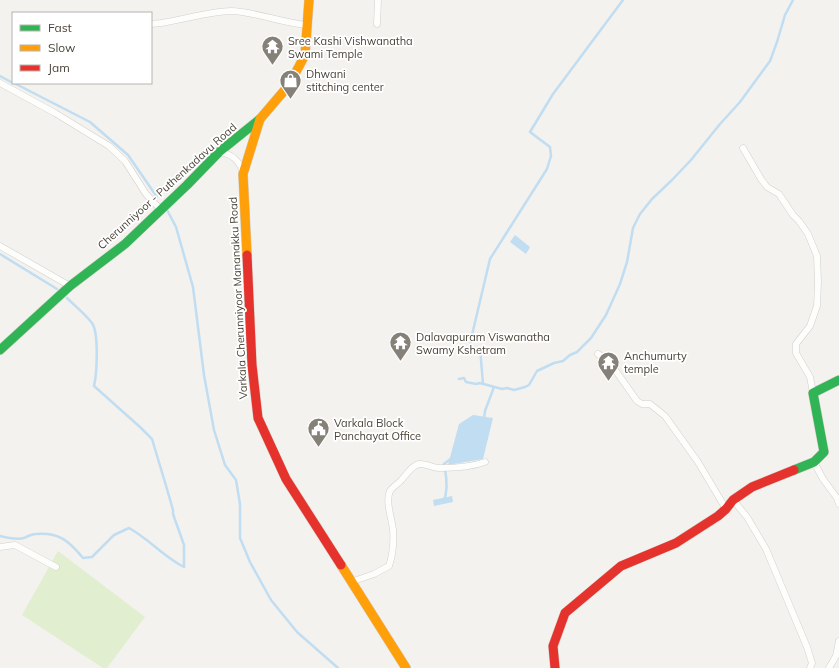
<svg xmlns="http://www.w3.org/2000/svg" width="839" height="668" font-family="Mulish,sans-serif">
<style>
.green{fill:#e1eecf}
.water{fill:#c0ddf1}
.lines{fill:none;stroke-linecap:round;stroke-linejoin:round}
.stream{stroke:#c0ddf1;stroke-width:2.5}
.street-casing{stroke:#d2d0cb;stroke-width:7}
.fast-casing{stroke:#d3cfc5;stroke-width:10}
.slow-casing{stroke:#d3cfc5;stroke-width:10}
.jam-casing{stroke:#d3cfc5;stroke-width:10}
.street{stroke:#fdfdfc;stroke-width:6}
.fast{stroke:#30b455;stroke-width:9}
.slow{stroke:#ff9f0a;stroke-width:9}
.jam{stroke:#e5322d;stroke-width:9}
.labels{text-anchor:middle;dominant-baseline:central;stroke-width:3.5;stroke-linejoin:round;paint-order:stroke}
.poi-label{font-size:11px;fill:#4b4439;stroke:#fff;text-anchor:start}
.street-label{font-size:11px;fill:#4b4439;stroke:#fff}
</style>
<rect width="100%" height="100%" fill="#f4f2ee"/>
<polygon class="green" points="58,551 145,617 107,668 103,668 22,615"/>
<g class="water">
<polygon points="515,235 530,247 526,254 510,242"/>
<polygon points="473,415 493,418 483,459 448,465 459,424"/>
<polygon points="452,496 453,502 434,506 433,500"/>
</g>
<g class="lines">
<g class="stream">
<polyline points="0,76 13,83"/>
<polyline points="14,83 90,122 128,155 157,197"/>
<polyline points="166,208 176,227 193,287 204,375 214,430 225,465 236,480 240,504 240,538 250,562 271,600 297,632 338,668"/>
<polyline points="0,254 57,289"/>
<polyline points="459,379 464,378 466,382 476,384 480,383 502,389 507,388 514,390 525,387 529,385 537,371 554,363 563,361 570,355 577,352 591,338 606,315 620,284 627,262 633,228 640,214 652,199 672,180 691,160 720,124 740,102 770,61 777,42 785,15 793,0"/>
<polyline points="483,384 480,348 470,348 472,335 490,259 547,169 551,156 550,147 530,132 553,94 623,0"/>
<polyline points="484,419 485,411 494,387"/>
<polyline points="444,467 444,464 453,457"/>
<path d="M444,501c4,-11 3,-21 1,-32"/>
<path d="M0,536c8,2 16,4 24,2 4,-2 8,-4 12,-4 23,-2 33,7 47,24l9,-1 22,-22 15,-7c20,11 35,29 55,39v-22l-11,-31v-4l-6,-21 -15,-50 -12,-12 -46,-41c3,-13 5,-53 -2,-63 -7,-9 -17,-17 -25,-25"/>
</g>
<defs>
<g id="street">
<path d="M151,24l10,-1c21,-3 50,-12 70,-12 26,1 51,12 76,14"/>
<polyline points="377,24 378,0"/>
<polyline points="0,83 55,113 109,146 125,161 146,194 161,210"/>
<polyline points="743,148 761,179 767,187 779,194 793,215 799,221 808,234 817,256 818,282 817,306 810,326 796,344 796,353 810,377 813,393"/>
<path d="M219,152c13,2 20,8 24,20"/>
<polyline points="0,246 70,286"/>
<polyline points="598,354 607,360 611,364 637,401 642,404 650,404 665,416 698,462 726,509"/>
<polyline points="814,462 823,479 837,498 839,504"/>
<polyline points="733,500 747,517 766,549 807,647 812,663 810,668"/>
<polyline points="0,547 15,545 56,567"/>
<path d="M351,582l23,-8 15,-8c4,-12 5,-23 4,-36 -1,-12 -8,-28 -3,-39 3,-5 10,-8 13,-13 5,-5 8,-12 16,-14 7,-1 13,4 21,4 15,0 31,-1 45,-6"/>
<polyline points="829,668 836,656 839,641"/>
</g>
<g id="fast">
<polyline points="0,350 70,286 125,244 187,185 219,152 260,119"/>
<polyline points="794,470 814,462 824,452 813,393 839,380"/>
</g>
<g id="slow">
<polyline points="247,255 243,174 260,119 289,85 305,55 309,0"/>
<polyline points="341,565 406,668"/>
</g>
<g id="jam">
<polyline points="247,255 252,365 258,418 286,479 341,565"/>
<polyline points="555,668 553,646 565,613 621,566 676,543 718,516 726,509 733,500 752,487 794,470"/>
</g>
</defs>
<use href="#street" class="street-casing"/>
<use href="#fast" class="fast-casing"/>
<use href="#slow" class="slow-casing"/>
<use href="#jam" class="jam-casing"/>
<use href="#street" class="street"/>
<use href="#fast" class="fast"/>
<use href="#slow" class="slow"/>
<use href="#jam" class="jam"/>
</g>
<defs>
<symbol id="temple-pin" viewBox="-11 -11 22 30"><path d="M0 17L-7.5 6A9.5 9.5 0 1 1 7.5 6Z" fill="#868178" stroke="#fff"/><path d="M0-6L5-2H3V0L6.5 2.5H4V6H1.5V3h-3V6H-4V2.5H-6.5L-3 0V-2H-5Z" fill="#fff"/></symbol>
<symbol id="shop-pin" viewBox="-11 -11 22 30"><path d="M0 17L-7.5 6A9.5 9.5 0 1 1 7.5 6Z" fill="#868178" stroke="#fff"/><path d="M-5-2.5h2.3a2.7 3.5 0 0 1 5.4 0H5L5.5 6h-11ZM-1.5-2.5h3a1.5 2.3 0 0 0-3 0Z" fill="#fff"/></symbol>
<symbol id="civic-pin" viewBox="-11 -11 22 30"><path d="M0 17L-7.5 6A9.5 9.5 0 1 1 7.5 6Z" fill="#868178" stroke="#fff"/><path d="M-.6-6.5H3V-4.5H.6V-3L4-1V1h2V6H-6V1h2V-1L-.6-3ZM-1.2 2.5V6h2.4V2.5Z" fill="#fff"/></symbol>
</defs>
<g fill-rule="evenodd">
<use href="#temple-pin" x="260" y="34" width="25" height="34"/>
<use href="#shop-pin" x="278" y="68" width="25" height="34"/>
<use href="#temple-pin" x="388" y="330" width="25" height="34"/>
<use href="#temple-pin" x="596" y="350" width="25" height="34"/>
<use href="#civic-pin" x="306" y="416" width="25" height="34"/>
</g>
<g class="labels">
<g class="poi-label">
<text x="288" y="41">Sree Kashi Vishwanatha<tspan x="288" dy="13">Swami Temple</tspan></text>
<text x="306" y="74">Dhwani<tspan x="306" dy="13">stitching center</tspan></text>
<text x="416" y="337">Dalavapuram Viswanatha<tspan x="416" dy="13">Swamy Kshetram</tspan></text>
<text x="624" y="356">Anchumurty<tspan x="624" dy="13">temple</tspan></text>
<text x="334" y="423">Varkala Block<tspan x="334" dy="13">Panchayat Office</tspan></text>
</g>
<g class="street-label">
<text transform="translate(167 186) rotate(-42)">Cherunniyoor - Puthenkadavu Road</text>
<text transform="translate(238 298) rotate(-93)">Varkala Cherunniyoor Mananakku Road</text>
</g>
</g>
<rect x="12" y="12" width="140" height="72" fill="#ffffff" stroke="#b7b4b0"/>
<rect x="20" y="25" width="20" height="6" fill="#30b455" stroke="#b7b4b0"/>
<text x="48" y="32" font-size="12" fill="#4b4439">Fast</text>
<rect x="20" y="45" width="20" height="6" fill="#ff9f0a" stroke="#b7b4b0"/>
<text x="48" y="52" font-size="12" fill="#4b4439">Slow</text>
<rect x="20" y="65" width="20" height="6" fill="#e5322d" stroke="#b7b4b0"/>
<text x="48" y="72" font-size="12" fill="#4b4439">Jam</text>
</svg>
